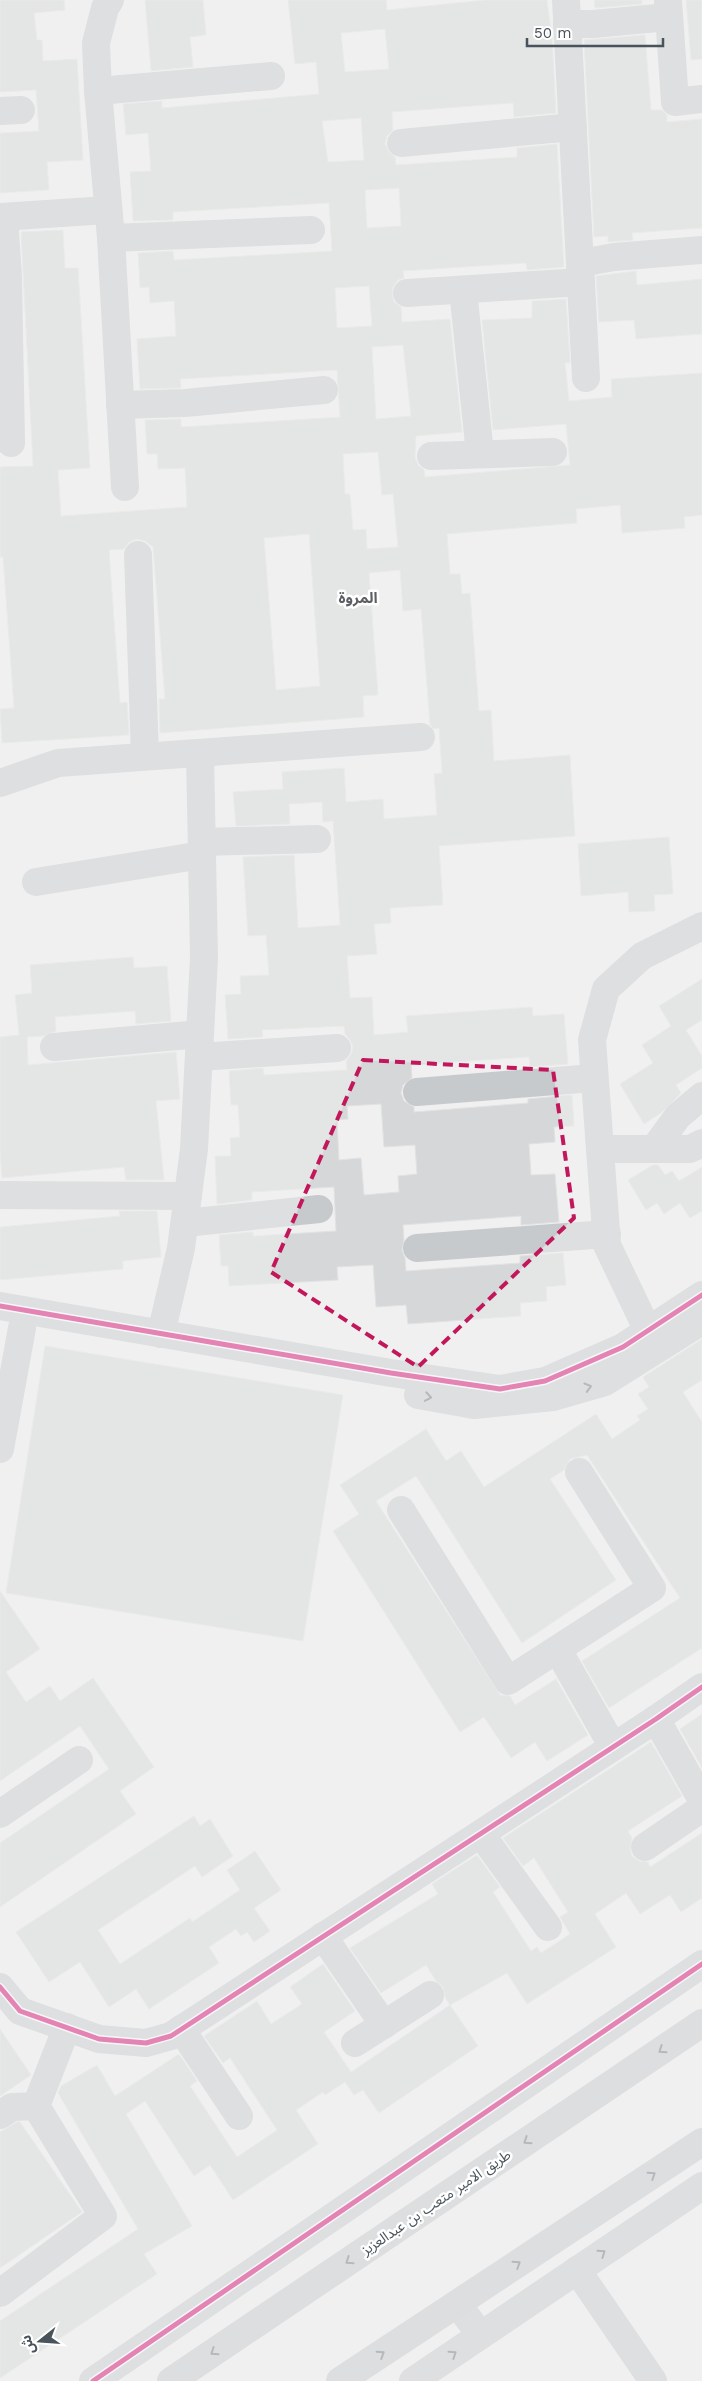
<svg xmlns="http://www.w3.org/2000/svg" width="702" height="2381" font-family="'Work Sans','Noto Sans Arabic',sans-serif">
<style>
.building{fill:#d6d7d8;stroke:#e1e2e3;fill-rule:evenodd}
.lines{fill:none;stroke-linecap:round;stroke-linejoin:round}
.minor{stroke:#c7cacc;stroke-width:28}
.major{stroke:#c6c8cb;stroke-width:28}
.cycleway-casing{stroke:#fff;stroke-width:8}
.cycleway{stroke:#d6006c;stroke-width:5}
.oneway{stroke:#6e777d}
.oneway2{stroke:#6e767d}
.marked{fill:none;stroke:#c2185b;stroke-width:4;stroke-dasharray:10 6;stroke-linejoin:round}
.labels{text-anchor:middle;dominant-baseline:central;stroke-width:5;stroke-linejoin:round;paint-order:stroke}
.street-label{font-size:14px;fill:#48535b;stroke:#fff}
.neighbourhood-label{font-size:15px;font-weight:bold;fill:#5c5f63;stroke:#fff}
</style>
<rect width="100%" height="100%" fill="#f0f0f0"/>
<g class="building">
<polygon points="0,0 64,0 65,10 34,13 37,40 42,40 43,61 77,59 83,160 47,162 49,190 0,193 0,133 39,131 36,90 0,92"/>
<polygon points="145,0 203,0 206,35 190,37 193,67 151,71"/>
<path d="M288,0h98l1,10 98,-10h62l5,38 4,75 -42,4 -1,-14 -121,9 1,18 -6,6 -2,8 4,8 6,5 1,8 121,-8v-9l40,-4 7,123 -37,3 -1,-7 -123,8 1,7 -6,2 -5,7 -1,7 2,8 7,5 1,15 48,-3 12,113 -46,4 -1,21 3,8 6,5 1,7 145,-12 -4,-41 -73,6 -11,-110 50,-2v-17l34,-2 4,64h-5l4,38 43,-4 -1,-18 91,-6v142l-18,2 1,11 -63,5 -2,-28 -44,4 1,14 -130,11 3,40h10l2,20 8,-1 9,118 12,-1 3,51 76,-6 5,81 -136,10 4,59 -53,3 1,15 -17,1 3,30 -30,2 3,42 22,-1 2,38 34,-3 -2,-16 126,-9 1,9 31,-2 4,50 -38,3 -1,-10 -118,8 1,13 -9,7 -2,8 3,8 10,6v5l114,-9v-4l44,-4 2,31 -20,1 1,15 -26,2 2,31 24,-1 4,48 -38,3v-9l-118,9 1,15 -2,10 3,8 1,13 114,-8v-7l43,-3 3,32 -20,2 1,14 -27,2 1,13 -113,8 -2,-19 -30,2 -3,-42 -36,2 1,13 -109,6 -1,-20h-7l-2,-31 34,-3v4l83,-5 -2,-44 -82,5v8l-35,4 -2,-48h16l-1,-18 10,-1 -2,-32h-7l-2,-34 34,-3 1,7 83,-5 -1,-9 5,-7 2,-7 -3,-7 -5,-6 -1,-8 -82,4 1,7 -35,2 -3,-44 16,-1 -1,-18 29,-1 -3,-40 -18,1 -5,-79 51,-2 4,73 42,-3 -7,-104 -10,1 -1,-20 -33,2 1,20 -54,2 -3,-34 50,-3 -1,-17 62,-4 2,34 37,-3 1,20 53,-4 -3,-41 8,-1 -3,-45 -5,1 -4,-4 -9,-116 -18,2 -3,-41 -31,3 9,122 -15,1 1,21 -204,16 -1,-34h6l-12,-152 -8,-6 -8,-2 -8,3 -5,7 -15,1 11,153 7,-1 2,33 -127,8 -2,-34 14,-1 -11,-151h-3v-90l33,-1 -12,-234 42,-2 2,38h13l12,200 -32,2 3,46 126,-9 -2,-39 -27,1 -1,-15h-10l-2,-34 36,-1v8l159,-10 -3,-47 -157,9 1,9 -41,1 -3,-50 39,-3 -2,-35 -24,2 -1,-16 -9,1 -2,-35 35,-2 1,9 158,-9 -3,-48 -156,9v8l-40,1 -3,-49 21,-1 -3,-38 -22,2 -3,-31 39,-3v7l157,-14 -3,-32 -21,2zM385,29l4,40 -44,3 -4,-39zM361,118l3,42 -36,2 -6,-41zM399,188l2,38 -34,2 -2,-38zM369,286l3,40 -35,2 -2,-40zM403,345l8,71 -35,3 -4,-72zM378,452l4,43 11,-1 5,53 -31,2 -1,-20 -13,1 -3,-36h-5l-2,-40zM309,534l11,152 -44,4 -12,-152zM381,1104l3,43 31,-2 2,29 -19,2 1,16 -35,3 -3,-37 -22,2 -2,-40 11,-1 -1,-13z"/>
<polygon points="594,0 642,0 642,4 595,8"/>
<polygon points="686,0 702,0 702,59 691,60"/>
<polygon points="645,35 651,110 662,110 667,115 667,122 702,119 702,228 632,233 633,240 608,242 608,236 594,237 584,40"/>
<polygon points="636,271 637,285 702,279 702,334 636,339 634,320 599,322 596,276"/>
<polygon points="669,837 673,894 654,895 655,911 629,912 628,892 581,896 578,844"/>
<polygon points="133,957 134,968 167,966 171,1021 136,1024 135,1011 55,1017 56,1031 43,1036 27,1037 28,1065 176,1052 180,1099 156,1101 164,1180 126,1180 124,1167 2,1178 0,1153 0,1037 19,1035 15,995 32,993 30,965"/>
<polygon points="702,979 702,1020 686,1030 702,1056 702,1068 676,1085 681,1093 661,1113 644,1124 620,1084 653,1063 642,1045 671,1026 659,1006"/>
<polygon points="653,1165 658,1165 665,1175 672,1171 679,1181 702,1167 702,1211 690,1218 680,1203 664,1214 657,1203 646,1210 628,1180"/>
<polygon points="119,1211 157,1211 161,1257 123,1261 123,1269 0,1280 0,1227 120,1216"/>
<polygon points="702,1339 702,1380 683,1392 702,1422 702,1648 609,1708 582,1661 680,1598 587,1455 570,1459 564,1470 550,1479 616,1580 522,1643 416,1476 376,1501 500,1695 510,1696 515,1705 556,1679 588,1735 547,1761 535,1742 511,1758 484,1717 460,1732 333,1531 359,1514 340,1485 426,1429 446,1461 461,1451 484,1487 596,1414 612,1439 640,1420 637,1416 648,1409 638,1394 649,1387 643,1377"/>
<polygon points="45,1346 343,1395 303,1641 6,1593"/>
<polygon points="0,1591 40,1649 6,1672 26,1702 50,1686 60,1701 93,1678 154,1767 120,1791 136,1814 0,1907 0,1843 109,1769 80,1726 0,1781"/>
<polygon points="702,1714 702,1768 680,1729"/>
<polygon points="651,1742 682,1796 628,1831 632,1838 630,1849 632,1856 639,1861 648,1862 650,1867 702,1833 702,1898 681,1912 670,1895 640,1914 626,1893 595,1914 616,1947 527,2004 507,1973 450,2005 445,1997 443,1987 436,1981 426,1965 381,1993 350,1948 438,1894 432,1884 477,1855 500,1887 493,1892 531,1951 537,1947 541,1953 570,1934 560,1917 568,1912 534,1858 523,1866 503,1838"/>
<polygon points="194,1816 200,1826 210,1819 233,1856 202,1877 195,1866 98,1930 120,1964 190,1918 192,1922 240,1890 227,1870 255,1851 281,1890 254,1908 270,1931 254,1942 247,1932 241,1936 236,1929 209,1947 219,1963 149,2009 136,1989 109,2007 80,1962 49,1982 16,1932"/>
<polygon points="323,1964 355,2011 324,2032 351,2072 450,2005 478,2046 379,2113 363,2090 354,2095 345,2082 325,2095 323,2092 296,2110 318,2144 233,2200 210,2165 194,2176 145,2101 126,2114 192,2226 144,2254 157,2274 0,2378 0,2321 138,2229 58,2093 61,2086 97,2065 115,2096 179,2054 197,2081 190,2086 237,2157 277,2130 230,2058 223,2063 204,2036 257,2001 271,2024 302,2004 290,1987"/>
<polygon points="0,2029 31,2075 0,2096"/>
<polygon points="17,2122 20,2122 82,2212 0,2268 0,2132"/>
</g>
<g class="lines">
<g class="minor">
<polyline points="110,0 105,8 96,43 98,91 111,238 125,487"/>
<polyline points="566,0 586,378"/>
<polyline points="668,0 675,102 702,99"/>
<polyline points="567,24 593,24 668,17"/>
<polyline points="98,91 271,76"/>
<polyline points="0,111 21,110"/>
<polyline points="401,143 573,127"/>
<polyline points="0,217 107,210"/>
<polyline points="4,217 8,277 11,443"/>
<polyline points="111,238 311,230"/>
<polyline points="581,263 614,257 702,250"/>
<polyline points="463,290 480,454"/>
<polyline points="407,293 581,282"/>
<polyline points="120,405 185,403 324,390"/>
<polyline points="431,456 553,452"/>
<polyline points="138,555 145,756"/>
<polyline points="0,783 58,763 421,737"/>
<polyline points="202,842 317,839"/>
<polyline points="36,882 202,855"/>
<polyline points="54,1047 200,1034"/>
<polyline points="199,1057 337,1048"/>
<polyline points="417,1092 594,1078"/>
<polyline points="600,1149 690,1149 702,1143"/>
<polyline points="654,1149 678,1116 702,1096"/>
<polyline points="0,1195 188,1196"/>
<polyline points="185,1223 319,1209"/>
<polyline points="417,1248 607,1234"/>
<polyline points="0,1306 391,1373 500,1389 545,1381 623,1347 702,1295"/>
<polyline points="648,1331 607,1245 592,1040 606,989 642,956 702,926"/>
<polyline points="161,1334 181,1248 194,1149 204,958 200,753"/>
<polyline points="418,1395 474,1405 553,1397 605,1382 702,1321"/>
<polyline points="0,1449 22,1328"/>
<polyline points="401,1510 508,1681 652,1588 579,1472"/>
<polyline points="558,1650 613,1747"/>
<polyline points="656,1719 702,1800"/>
<polyline points="0,1814 79,1760"/>
<polyline points="481,1834 548,1927"/>
<polyline points="645,1847 702,1808"/>
<polyline points="323,1936 384,2025"/>
<polyline points="0,1987 20,2011 99,2039 146,2043 171,2036 656,1719 702,1687"/>
<polyline points="181,2029 239,2116"/>
<polyline points="355,2043 430,1995"/>
<polyline points="0,2115 12,2107 36,2106"/>
<polyline points="577,2270 653,2381"/>
<polyline points="0,2293 103,2216 36,2106 67,2027"/>
<polyline points="457,2304 481,2335"/>
<polyline points="93,2381 702,1964"/>
<polyline points="413,2381 702,2186"/>
</g>
<g class="major">
<polyline points="171,2381 702,2023"/>
<polyline points="340,2381 702,2142"/>
</g>
<defs>
<g id="cycleway">
<polyline points="0,1306 391,1373 500,1389 545,1381 623,1347 702,1295"/>
<polyline points="0,1987 20,2011 99,2039 146,2043 171,2036 656,1719 702,1687"/>
<polyline points="93,2381 702,1964"/>
</g>
</defs>
<use href="#cycleway" class="cycleway-casing"/>
<use href="#cycleway" class="cycleway"/>
</g>
<defs><path id="oneway-chevron" d="M-2-3.5L2.5 0L-2 3.5" fill="none" stroke-width="1.6" stroke-linecap="round" stroke-linejoin="round" transform="scale(1.25)"/></defs>
<g class="oneway">
<use href="#oneway-chevron" transform="translate(588 1387) rotate(-16)"/>
<use href="#oneway-chevron" transform="translate(428 1397) rotate(10)"/>
<use href="#oneway-chevron" transform="translate(602 2253) rotate(-34)"/>
<use href="#oneway-chevron" transform="translate(453 2354) rotate(-34)"/>
</g>
<g class="oneway2">
<use href="#oneway-chevron" transform="translate(662 2050) rotate(146)"/>
<use href="#oneway-chevron" transform="translate(527 2141) rotate(146)"/>
<use href="#oneway-chevron" transform="translate(652 2175) rotate(-33)"/>
<use href="#oneway-chevron" transform="translate(349 2261) rotate(146)"/>
<use href="#oneway-chevron" transform="translate(517 2264) rotate(-33)"/>
<use href="#oneway-chevron" transform="translate(214 2352) rotate(146)"/>
<use href="#oneway-chevron" transform="translate(381 2354) rotate(-33)"/>
</g>
<path d="M0 0H702V2381H0ZM363,1060l190,10 21,148 -156,149 -147,-95z" fill="#f0f0f0" fill-opacity=".55" fill-rule="evenodd"/>
<path class="marked" d="M363,1060l190,10 21,148 -156,149 -147,-95z"/>
<g class="labels">
<g class="street-label">
<text transform="translate(436 2202) rotate(-34)">طريق الامير متعب بن عبدالعزيز</text>
</g>
<g class="neighbourhood-label">
<text x="358" y="598">المروة</text>
</g>
</g>
<g transform="translate(40 2341) rotate(253)" stroke="#ffffff" stroke-width="4" paint-order="stroke">
<path d="M0-4L9 19L0 12L-9 19Z" fill="#48535b"/>
<text y="-8" font-size="14" font-weight="bold" text-anchor="middle" fill="#48535b">ش</text>
</g>
<path d="M527 38v8h136v-8" fill="none" stroke="#48535b" stroke-width="2.5"/>
<text x="534" y="38" font-size="15" fill="#48535b" stroke="#ffffff" stroke-width="4" paint-order="stroke">50 m</text>
</svg>
